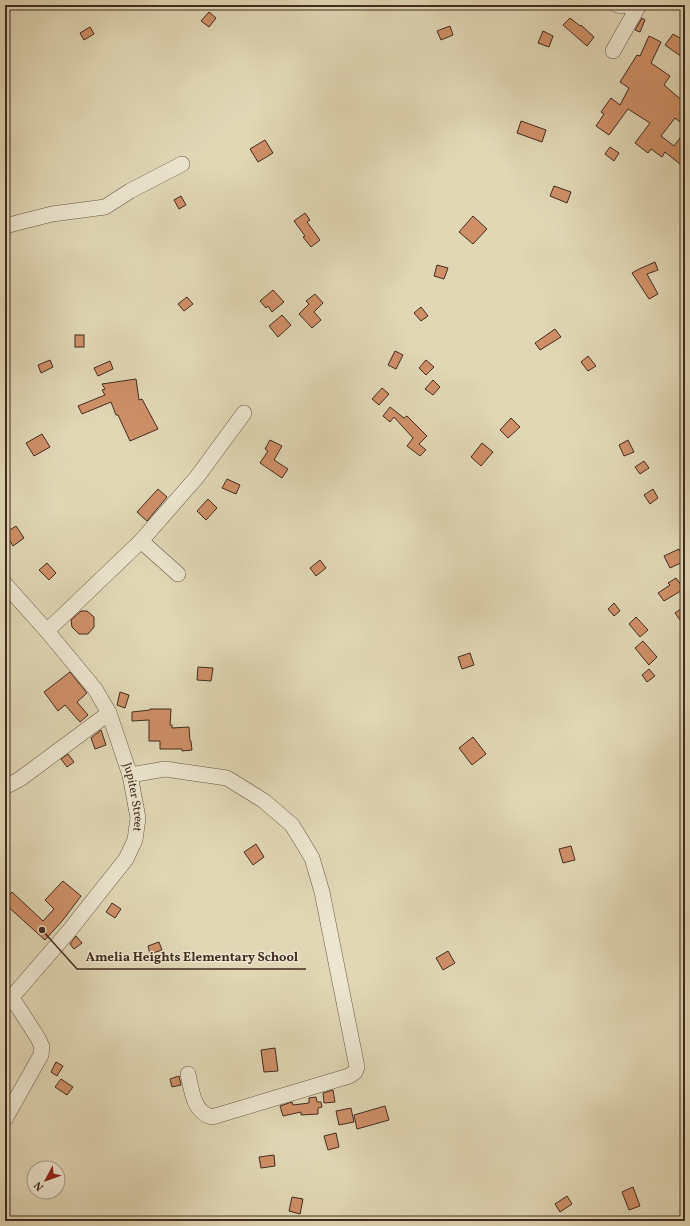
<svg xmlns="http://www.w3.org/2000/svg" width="690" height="1226" font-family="Vollkorn,serif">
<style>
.building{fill:#cf9068;stroke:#412a1f}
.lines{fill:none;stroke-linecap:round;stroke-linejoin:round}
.minor-casing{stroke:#695544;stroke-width:16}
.minor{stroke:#ece5cf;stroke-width:15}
.labels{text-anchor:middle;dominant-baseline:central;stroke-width:3;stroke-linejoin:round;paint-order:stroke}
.street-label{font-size:12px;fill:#412a1f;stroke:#ece5cf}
.leader{fill:none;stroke:#412a1f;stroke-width:1.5}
.callout-dot{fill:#412a1f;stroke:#ece5cf;stroke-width:1.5}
.callout-label{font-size:13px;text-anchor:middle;font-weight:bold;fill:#412a1f;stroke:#ece5cf;stroke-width:3;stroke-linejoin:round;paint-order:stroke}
</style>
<rect width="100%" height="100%" fill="#e1d7b5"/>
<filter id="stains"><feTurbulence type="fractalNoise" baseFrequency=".005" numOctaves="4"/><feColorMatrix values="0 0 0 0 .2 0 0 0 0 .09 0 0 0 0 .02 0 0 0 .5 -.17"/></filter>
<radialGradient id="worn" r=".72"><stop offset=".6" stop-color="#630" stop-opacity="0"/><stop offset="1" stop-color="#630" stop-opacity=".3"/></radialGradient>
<g class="building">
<polygon points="209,12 216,18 209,27 201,21"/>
<polygon points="570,18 580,26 581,25 594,37 587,46 563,25"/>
<polygon points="642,18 645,20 640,32 635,30"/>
<polygon points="450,26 453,35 441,40 437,31"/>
<polygon points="685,26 685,52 682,57 665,45 673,34 680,38"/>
<polygon points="90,27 94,34 84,40 80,33"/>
<polygon points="543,31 553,36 549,47 538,43"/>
<polygon points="649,36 661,42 651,63 670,76 664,85 685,103 685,117 680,122 675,118 661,136 674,146 680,138 685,142 685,168 665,152 662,157 651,149 648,153 635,143 650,123 628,109 609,135 596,126 604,114 601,112 611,98 620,105 629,88 620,82 637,55 640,56"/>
<polygon points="521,121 546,130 542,142 517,133"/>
<polygon points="265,140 273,153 258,162 250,149"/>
<polygon points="610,147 619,153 614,161 605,154"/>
<polygon points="554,186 571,192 567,203 550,196"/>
<polygon points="181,196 186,205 179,209 174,200"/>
<polygon points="305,213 310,220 307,222 320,240 311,247 303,237 305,236 294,221"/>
<polygon points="473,216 487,229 473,244 459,232"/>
<polygon points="655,262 658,270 647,274 658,294 649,299 632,273 639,269"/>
<polygon points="437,265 448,268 444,279 434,276"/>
<polygon points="273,290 284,302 272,312 268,306 266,308 260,301"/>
<polygon points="315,294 323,303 314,312 321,320 312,328 299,314 309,304 306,301"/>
<polygon points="187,297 193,304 184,311 178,304"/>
<polygon points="421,307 428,316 421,321 414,313"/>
<polygon points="282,315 291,325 278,337 269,326"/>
<polygon points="555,329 561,337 540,350 535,343"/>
<rect x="75" y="335" width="9" height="12"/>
<polygon points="395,351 403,355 396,369 388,365"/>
<polygon points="588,356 596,366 588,371 581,362"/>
<polygon points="50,360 53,367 41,373 38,365"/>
<polygon points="426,360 434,367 426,375 419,368"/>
<polygon points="110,361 113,369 98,376 94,368"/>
<polygon points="136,379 139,400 142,399 158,429 130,441 118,415 116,415 111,402 82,414 78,406 105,395 102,390 105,389 102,384"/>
<polygon points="433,380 440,387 433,395 425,389"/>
<polygon points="382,388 389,394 379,405 372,399"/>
<polygon points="390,407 404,418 407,416 427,436 419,444 426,450 420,456 407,446 413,438 394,417 390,422 383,416"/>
<polygon points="511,418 520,427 508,438 500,430"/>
<polygon points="42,434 50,447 34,456 26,443"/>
<polygon points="270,440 282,446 274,460 288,469 282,478 260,463 268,451 265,449"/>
<polygon points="628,440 634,452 624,456 619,445"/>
<polygon points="482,443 493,452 481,466 471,457"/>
<polygon points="644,461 649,468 640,474 635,467"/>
<polygon points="227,479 240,485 236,494 222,488"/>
<polygon points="158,489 167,497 147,521 137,512"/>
<polygon points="653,489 658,498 650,504 644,495"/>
<polygon points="208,499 217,508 206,520 197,511"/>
<polygon points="16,526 24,538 13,546 5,533"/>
<polygon points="679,549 685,561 670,568 664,556"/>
<polygon points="320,560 326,568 316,576 310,568"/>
<polygon points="47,563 56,573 49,580 39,570"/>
<polygon points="676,578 684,589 664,601 658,593 670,585 668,583"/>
<polygon points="614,603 620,611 614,616 608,609"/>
<polygon points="685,606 685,627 675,613"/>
<polygon points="81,611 87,611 94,617 94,627 88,634 79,634 72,627 71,620"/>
<polygon points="636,617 648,630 640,637 629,624"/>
<polygon points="643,641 657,657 649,665 635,648"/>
<polygon points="470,653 474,665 462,669 458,657"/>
<polygon points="198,667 213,668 211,681 197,680"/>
<polygon points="649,669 655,676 647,682 642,675"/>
<polygon points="70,672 87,693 77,702 88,715 80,722 65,705 58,711 44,692"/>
<polygon points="120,692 129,695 125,708 117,705"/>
<polygon points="150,709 171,709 170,725 172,725 172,728 189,727 190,741 191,741 192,750 182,751 182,749 160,749 160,741 149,741 149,720 132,721 132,712 150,710"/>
<polygon points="101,730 106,745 95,749 91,738"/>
<polygon points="473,737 486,754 472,765 459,748"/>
<polygon points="68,754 74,762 67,767 61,759"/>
<polygon points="256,844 264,857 253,865 244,852"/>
<polygon points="571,846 575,860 563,863 559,849"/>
<polygon points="63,881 81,896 63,920 45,940 5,904 5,900 12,892 43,921 54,909 45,900"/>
<polygon points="112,903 121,909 115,918 106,912"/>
<polygon points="76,936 82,943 74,949 70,944"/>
<polygon points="159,942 162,950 150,954 148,946"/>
<polygon points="448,951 455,963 443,970 436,958"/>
<polygon points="275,1048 278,1071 264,1072 261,1050"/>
<polygon points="56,1062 63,1066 57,1076 51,1072"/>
<polygon points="179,1076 181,1085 172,1087 170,1079"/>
<polygon points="61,1079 73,1087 67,1095 55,1087"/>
<polygon points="333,1090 335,1102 324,1103 323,1093"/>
<polygon points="316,1097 317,1102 321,1102 322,1107 318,1108 318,1114 301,1115 301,1112 283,1116 280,1106 292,1102 293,1105 309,1103 309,1098"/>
<polygon points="385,1106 389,1120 357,1129 354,1115"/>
<polygon points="351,1108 354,1122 339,1125 336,1111"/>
<polygon points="336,1133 339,1147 328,1150 324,1136"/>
<polygon points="274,1155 275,1166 261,1168 259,1157"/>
<polygon points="633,1187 640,1206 629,1210 622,1192"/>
<polygon points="567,1196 572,1204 560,1212 555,1204"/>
<polygon points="292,1197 303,1199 300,1214 289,1211"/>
</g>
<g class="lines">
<defs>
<g id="minor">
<polyline points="617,5 621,6 627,5"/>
<polyline points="613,51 639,5"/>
<polyline points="5,226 52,214 105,207 130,191 182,164"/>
<polyline points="141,541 178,574"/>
<path id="s1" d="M5,584l42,47 48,58 14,24 21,62 8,43 -3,22 -9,19 -57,72 -64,74"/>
<polyline points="47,631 141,541 197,477 244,413"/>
<path d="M130,775l35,-6 62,9 37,23 28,24 20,33 10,34 35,175 -2,5 -6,4 -137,41c-19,-5 -20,-26 -24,-43"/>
<polyline points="5,787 20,779 109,713"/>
<polyline points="5,1119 41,1055 42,1047 38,1038 12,998"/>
</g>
</defs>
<use href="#minor" class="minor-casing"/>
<use href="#minor" class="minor"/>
</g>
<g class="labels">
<g class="street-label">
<text stroke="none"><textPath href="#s1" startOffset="254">Jupiter Street</textPath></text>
</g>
</g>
<path class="leader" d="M42 930L77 969H306"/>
<circle class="callout-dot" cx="42" cy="930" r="4"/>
<g class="callout-label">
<text x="192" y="961">Amelia Heights Elementary School</text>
</g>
<rect width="690" height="1226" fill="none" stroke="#e1d7b5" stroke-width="20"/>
<rect x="6" y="6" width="678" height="1214" fill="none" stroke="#412a1f" stroke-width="2"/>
<rect x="10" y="10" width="670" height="1206" fill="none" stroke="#412a1f"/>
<g transform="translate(46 1180) rotate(229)"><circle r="19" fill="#ece5cf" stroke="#a89a89"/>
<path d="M0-3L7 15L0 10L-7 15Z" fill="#8f2418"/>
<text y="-6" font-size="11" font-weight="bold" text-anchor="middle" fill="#412a1f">N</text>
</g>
<rect width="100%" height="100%" filter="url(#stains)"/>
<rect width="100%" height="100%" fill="url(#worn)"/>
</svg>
